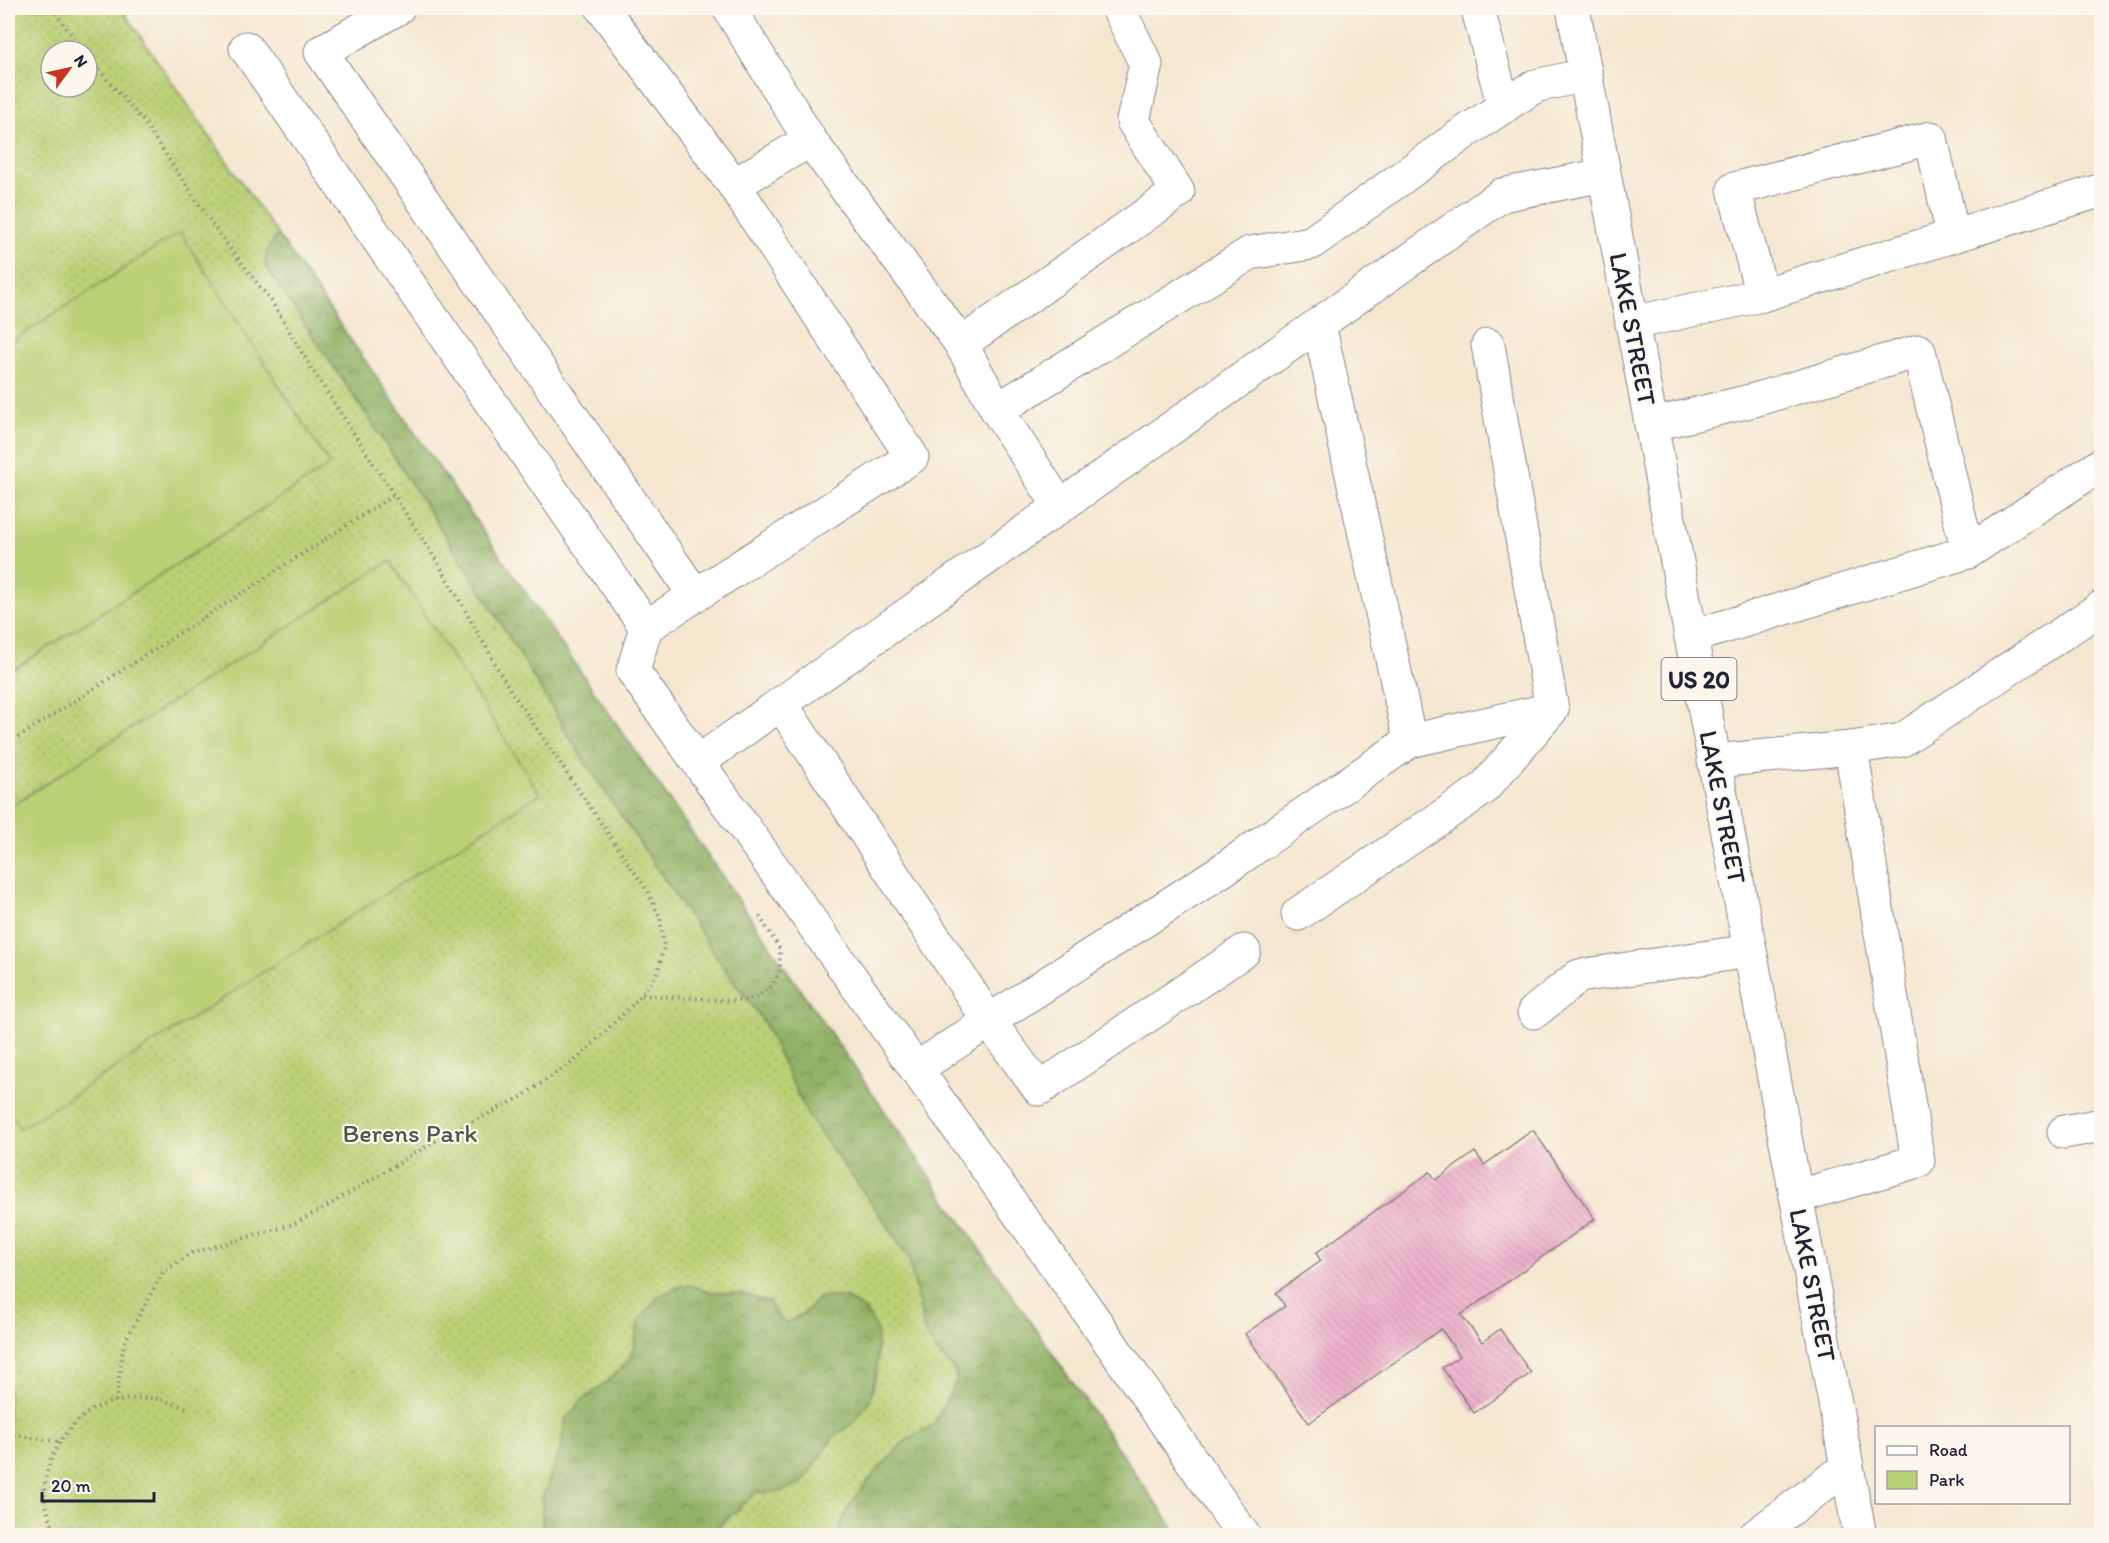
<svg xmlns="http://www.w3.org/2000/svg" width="2109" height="1543" font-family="Itim,sans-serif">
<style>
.green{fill:url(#green-dots);stroke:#6e7958;stroke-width:1.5;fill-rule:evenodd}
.forest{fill:url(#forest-crowns);stroke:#5a6a50;stroke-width:1.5}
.pitch{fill:#b9d074;stroke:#6e7958;stroke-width:1.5}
.building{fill:url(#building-back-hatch)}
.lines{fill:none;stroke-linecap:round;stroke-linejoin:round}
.minor-casing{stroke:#8b8486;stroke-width:35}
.major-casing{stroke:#8b8486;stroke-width:35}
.path{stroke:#8b8486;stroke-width:4;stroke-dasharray:1.5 4.5;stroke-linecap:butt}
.minor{stroke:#fff;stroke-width:33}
.major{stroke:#fff;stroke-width:33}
.labels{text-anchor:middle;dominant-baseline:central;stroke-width:4.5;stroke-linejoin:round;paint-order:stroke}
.shield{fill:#fbf7ec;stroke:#636270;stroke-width:1.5}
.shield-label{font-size:24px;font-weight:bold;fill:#22223b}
.street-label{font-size:26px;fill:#22223b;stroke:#fbf7ec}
.park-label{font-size:26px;fill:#4f564c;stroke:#fbf7ec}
</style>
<defs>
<pattern id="green-dots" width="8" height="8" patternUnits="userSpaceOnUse" patternTransform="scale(1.5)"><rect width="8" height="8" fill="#b9d074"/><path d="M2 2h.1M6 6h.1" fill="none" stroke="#9fb265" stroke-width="1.8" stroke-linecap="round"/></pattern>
<pattern id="forest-crowns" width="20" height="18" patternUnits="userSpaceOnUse" patternTransform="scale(1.5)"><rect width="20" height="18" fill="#92b266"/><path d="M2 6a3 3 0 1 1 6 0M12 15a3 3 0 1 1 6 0" fill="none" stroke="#779055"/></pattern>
<pattern id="building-back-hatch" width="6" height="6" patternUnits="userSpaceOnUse" patternTransform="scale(1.5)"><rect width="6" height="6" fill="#ecb0c9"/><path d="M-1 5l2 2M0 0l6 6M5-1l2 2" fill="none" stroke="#ca97ae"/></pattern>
</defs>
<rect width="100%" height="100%" fill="#fbf7ec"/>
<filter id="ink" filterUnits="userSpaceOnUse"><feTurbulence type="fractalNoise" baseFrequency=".0167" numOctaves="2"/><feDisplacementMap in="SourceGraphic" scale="12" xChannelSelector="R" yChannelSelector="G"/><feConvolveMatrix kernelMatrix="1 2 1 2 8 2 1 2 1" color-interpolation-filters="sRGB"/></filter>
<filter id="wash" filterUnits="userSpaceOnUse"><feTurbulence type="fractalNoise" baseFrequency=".008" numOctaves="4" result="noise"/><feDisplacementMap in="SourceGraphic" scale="24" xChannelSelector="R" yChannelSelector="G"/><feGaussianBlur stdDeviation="1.35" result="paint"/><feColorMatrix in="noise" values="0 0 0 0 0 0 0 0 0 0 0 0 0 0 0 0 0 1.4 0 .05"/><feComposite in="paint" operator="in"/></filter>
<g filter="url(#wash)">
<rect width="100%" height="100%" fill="#f4e7d0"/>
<path class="green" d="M8,8h127l-10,6 1053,1521h-1170zM51,51h36v36h-36z"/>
<g class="forest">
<polygon points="278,235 1178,1535 837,1535 848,1507 874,1474 907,1439 934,1424 957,1379 952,1367 935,1350 925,1333 909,1259 881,1216 808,1116 763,1021 725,969 581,756 485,597 370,420 265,266 267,250"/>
<path d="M684,1284l29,8 30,2 26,8 10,16 8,5 18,-11 14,-15h25l21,13 12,19v40l-7,31 -18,24 -18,12 -32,47 -22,9 -25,1c-16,14 -32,34 -52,42 -19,7 -43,-9 -61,1l-94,-1 -6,-9v-28l19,-50 4,-28 17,-20 27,-20 19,-19 7,-18 3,-21 20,-25z"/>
</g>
<g class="pitch">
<polygon points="180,232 330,465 8,673 8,344"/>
<polygon points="390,561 540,794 20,1129 8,1109 8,808"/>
</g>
<g id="blocks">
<polygon class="building" points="1533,1130 1595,1219 1461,1315 1482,1342 1500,1329 1531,1373 1474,1413 1442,1368 1460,1356 1441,1329 1309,1423 1245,1334 1285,1306 1276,1293 1321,1261 1316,1253 1430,1172 1436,1180 1475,1152 1484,1165"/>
</g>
</g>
<g filter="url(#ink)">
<use href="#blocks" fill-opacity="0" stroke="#8b8486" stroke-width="1.5"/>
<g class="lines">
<defs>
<g id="minor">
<polyline points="398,8 321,52 695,595"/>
<polyline points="602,8 734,185 912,457 646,627"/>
<polyline points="729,8 810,140 961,344 997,410 1250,253 1311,243 1461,135 1535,86 1586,75"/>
<polyline points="1478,10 1504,107"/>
<polyline points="246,48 646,627 633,671 1093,1318 1244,1536"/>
<polyline points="734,185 810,140"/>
<polyline points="1762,295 1734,189 1931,138 1953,236"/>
<polyline points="1632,323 1762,295 2102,190"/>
<polyline points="1319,324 1410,741 1552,709 1488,345"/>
<polyline points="961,344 1178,192 1133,121 1146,64 1118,8"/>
<polyline points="997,410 1060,507"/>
<polyline points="1651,425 1754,400 1919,351 1968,552 1691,637"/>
<polyline points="1968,552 2102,464"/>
<polyline points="781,704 989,1021 1221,871 1410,741"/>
<polyline points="1714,761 1851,748 1902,740 2102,607"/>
<polyline points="698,762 1502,195 1604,175"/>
<polyline points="1298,914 1483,789 1552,709"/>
<polyline points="1534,1012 1579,976 1750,951"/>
<polyline points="916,1069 989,1021 1039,1089 1244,951"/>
<polyline points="2064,1132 2102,1125"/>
<polyline points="1796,1197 1918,1161 1851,748"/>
<polyline points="1755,1536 1847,1467"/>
</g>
<polyline id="major" points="1573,8 1860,1536"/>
</defs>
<use href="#minor" class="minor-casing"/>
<use href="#major" class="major-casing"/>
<g class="path">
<polyline points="52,8 83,51"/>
<polyline points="87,56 143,121 222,238 272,302 310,366 440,566 509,688 648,892 660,918 664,946 659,968 650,985 633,1004 578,1058 521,1097 439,1139 329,1205 294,1224 192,1253 163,1272 124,1343 116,1401"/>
<polyline points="8,744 394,495"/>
<polyline points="642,995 737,1001 755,998 772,986 780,970 780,949 758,914"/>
<polyline points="8,1434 60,1442"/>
<path d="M56,1536c-4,-12 -9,-25 -11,-36 -4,-34 17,-70 44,-88 14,-10 36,-13 53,-14 16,-1 31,6 46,10"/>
</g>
<use href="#minor" class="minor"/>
<use href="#major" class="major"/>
</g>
</g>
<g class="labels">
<rect class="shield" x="1661.5" y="658" width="75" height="42" rx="4.5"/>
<g class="shield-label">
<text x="1699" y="679">US 20</text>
</g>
<g class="street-label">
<text transform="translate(1633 329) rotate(79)">LAKE STREET</text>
<text transform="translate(1723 807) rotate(79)">LAKE STREET</text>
<text transform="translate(1813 1285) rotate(79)">LAKE STREET</text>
</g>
<g class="park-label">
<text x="410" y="1133">Berens Park</text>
</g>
</g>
<rect width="2109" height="1543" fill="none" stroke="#fbf7ec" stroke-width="30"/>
<rect x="1875" y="1426" width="195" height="78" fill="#fbf7ec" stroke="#a4a2a5" stroke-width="1.5"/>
<rect x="1887" y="1446" width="30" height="9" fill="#ffffff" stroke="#a4a2a5" stroke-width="1.5"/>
<text x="1929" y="1456" font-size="18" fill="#22223b">Road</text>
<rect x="1887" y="1471" width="30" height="18" fill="#b9d074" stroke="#a4a2a5" stroke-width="1.5"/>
<text x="1929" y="1486" font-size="18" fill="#22223b">Park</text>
<g transform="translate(69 69) rotate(57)"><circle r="28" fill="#fbf7ec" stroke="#a4a2a5" stroke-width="1.5"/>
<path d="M0-4.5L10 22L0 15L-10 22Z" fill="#c8321e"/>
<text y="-9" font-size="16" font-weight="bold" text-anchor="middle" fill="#22223b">N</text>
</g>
<path d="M42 1492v9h112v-9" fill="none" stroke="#22223b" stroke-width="3"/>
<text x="51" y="1492" font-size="18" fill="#22223b" stroke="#fbf7ec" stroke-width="4.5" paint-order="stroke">20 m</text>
</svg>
